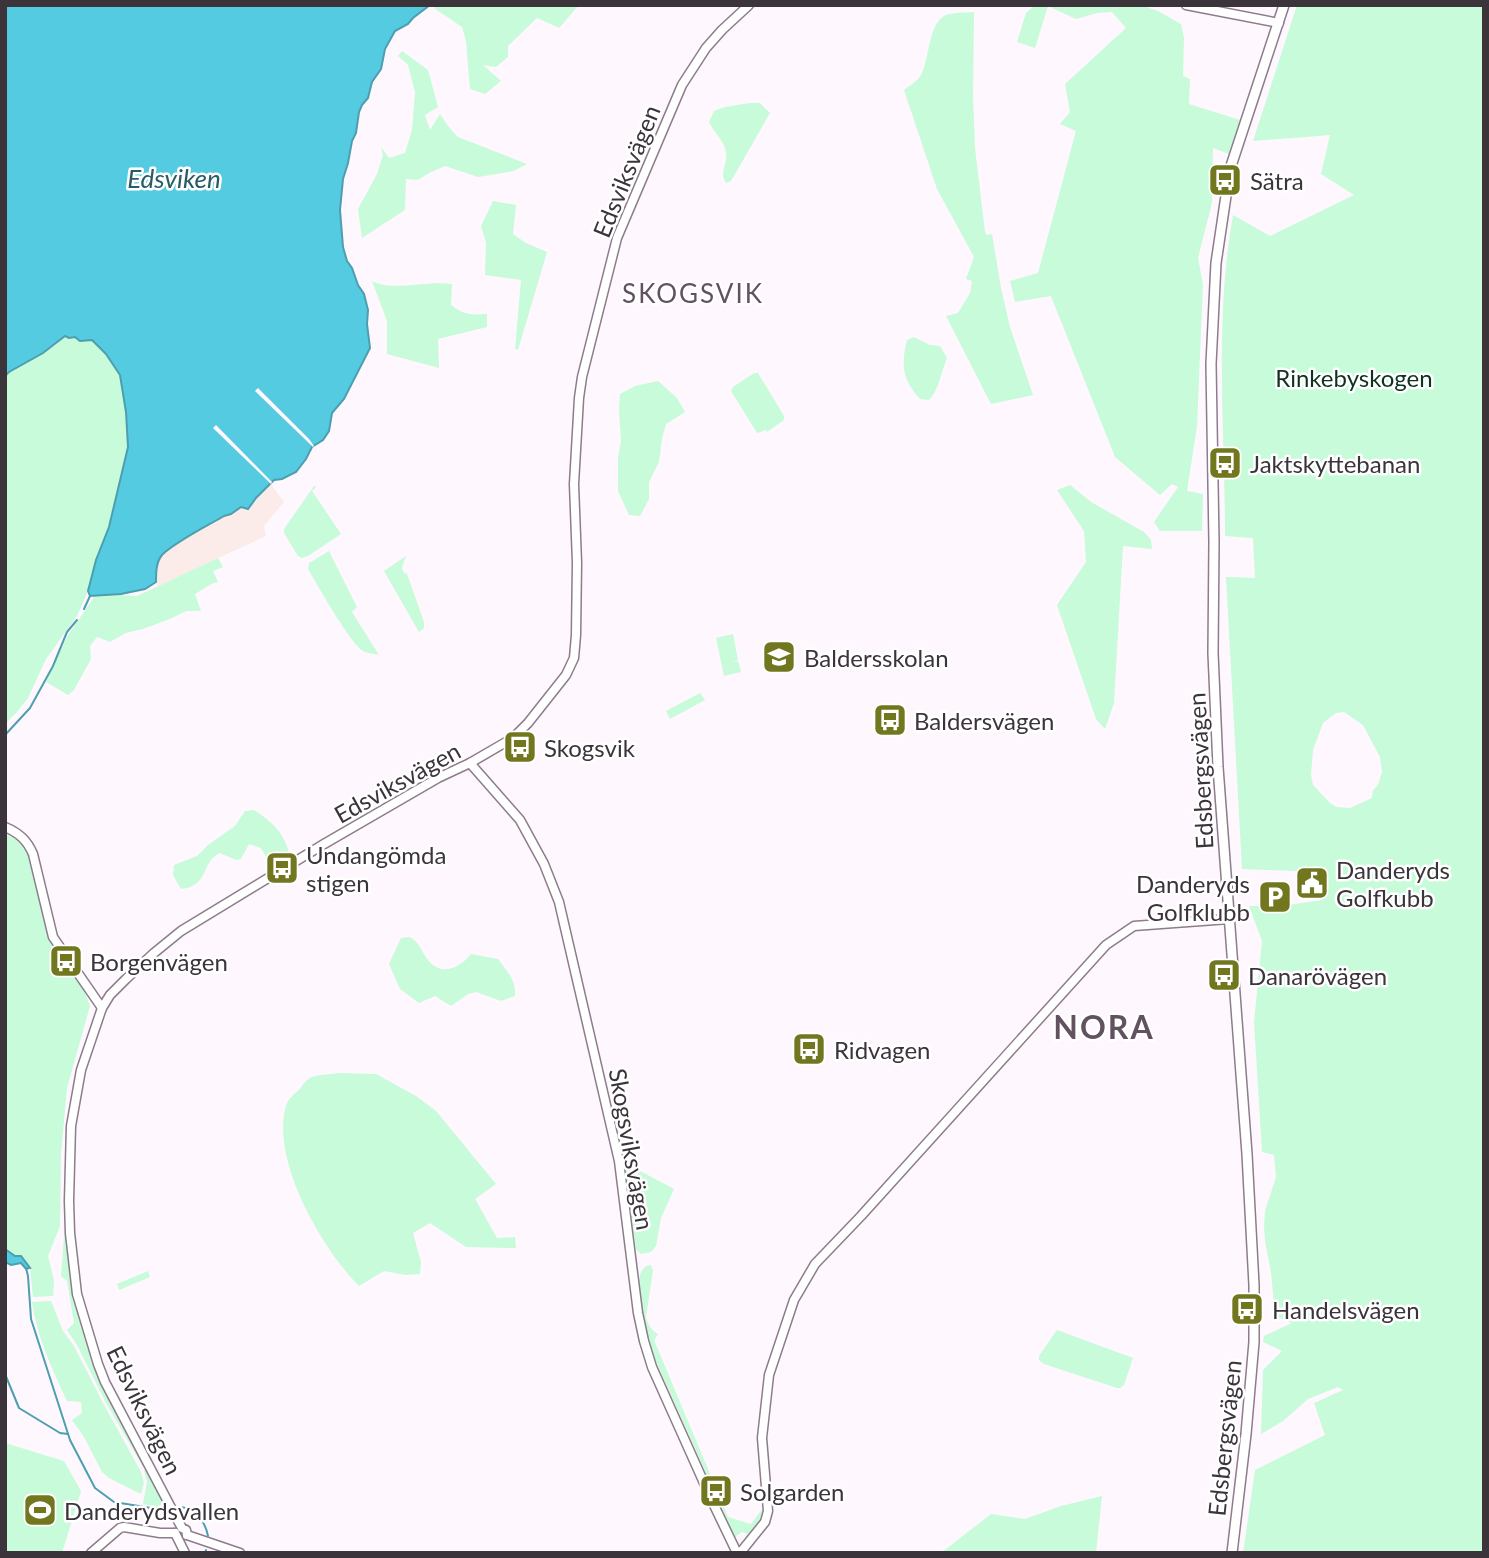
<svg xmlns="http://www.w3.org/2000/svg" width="1489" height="1558" font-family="Lato,sans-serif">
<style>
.commercial{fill:#fcece9}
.green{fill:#c7fbd9;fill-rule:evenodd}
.water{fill:#54cbe1;stroke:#4d9eaf;stroke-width:2}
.pier{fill:#fff7fe}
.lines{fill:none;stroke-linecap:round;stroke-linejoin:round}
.stream{stroke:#4d9eaf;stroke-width:2}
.tertiary-casing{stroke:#8d7c8c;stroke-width:11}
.secondary-casing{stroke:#8d7c8c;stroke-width:12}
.tertiary{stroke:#fff;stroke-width:8}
.secondary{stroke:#fff;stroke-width:9}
.labels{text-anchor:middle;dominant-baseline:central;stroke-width:5;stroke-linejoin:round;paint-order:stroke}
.street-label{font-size:24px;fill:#3c343b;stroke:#fff}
.poi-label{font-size:24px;fill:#3c343b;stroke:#fff;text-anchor:start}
.park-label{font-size:24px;fill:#0f3320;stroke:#fff}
.water-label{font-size:26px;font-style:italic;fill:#295b65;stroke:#fff}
.neighbourhood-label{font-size:26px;letter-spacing:2px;fill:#625261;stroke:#fff}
.district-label{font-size:32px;font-weight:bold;letter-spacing:2px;fill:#625261;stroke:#fff}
</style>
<rect width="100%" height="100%" fill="#fff7fe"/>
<polygon class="commercial" points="270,483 284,502 264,526 266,536 158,586 156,582 156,568 161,555 173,546 224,516 232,514 241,507 248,509"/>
<g class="green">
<polygon points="437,5 579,5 559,28 537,18 508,46 508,57 496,67 483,65 501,81 485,94 470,89 466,41 462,27 434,8"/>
<polygon points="1035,5 1140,5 1158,11 1181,24 1184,38 1183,76 1190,79 1189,104 1240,120 1229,154 1213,148 1212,203 1198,258 1203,284 1197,426 1187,491 1203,494 1202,531 1160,531 1154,522 1178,487 1172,484 1160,495 1115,457 1051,296 1015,302 1010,281 1038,273 1076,131 1060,124 1070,112 1065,84 1126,28 1112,12 1097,13 1076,19 1048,6 1035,48 1017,42 1026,13"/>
<path d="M1297,5h187v1548h-241l12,-83 70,-35 -11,-32 29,-13 -5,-3 -30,12 -25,22 -22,13 2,-64 19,-19 -19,-9 1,-6 28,-13 -17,-7 -4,-44 -6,-31 -1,-15 1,-15 11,-34 -2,-22 -12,-3 -8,-130 8,-81 -13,-35 39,-1 34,-5 -3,-28 -77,-3 -16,-292 29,1 -2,-40 -28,-2c0,-106 -11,-215 8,-321l37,21 84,-41 -33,-21 9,-39 -77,6zM1344,712l19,13 17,32 2,15 -4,13 -5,5 -1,8 -22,10 -14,-1 -6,-4 -17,-18 -2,-10 2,-25 10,-27 13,-10z"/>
<path d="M974,12l-1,83 2,53 10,84 2,3 5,-1 9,54 9,39 23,68 -42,9 -45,-88 12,-3 12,-20 2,-12 -6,-2 8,-22 -37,-68 -33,-99c6,-5 14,-9 17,-15 9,-17 7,-52 25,-60 9,-3 19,-2 28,-3z"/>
<polygon points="402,51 428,70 438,107 425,115 430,130 440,114 448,126 458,137 527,164 514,171 478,177 445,166 429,173 418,180 406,179 405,210 362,238 358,209 377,174 383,155 381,147 389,158 405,153 412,130 415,92 408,65 398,56"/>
<path d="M750,103h10l10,10 -36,63 -3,5 -5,2c-8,-12 4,-20 -1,-35 -3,-9 -12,-17 -16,-26l5,-11 11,-4z"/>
<polygon points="493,201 516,205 513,234 526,243 547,252 518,350 515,349 521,280 485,275 486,243 481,226"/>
<path d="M372,281c18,11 57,-1 80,3l-1,21c12,10 21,10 36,9v13l-49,12 1,29 -52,-14v-33z"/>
<polygon points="65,336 69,338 75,337 80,341 91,340 106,354 121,375 126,412 128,447 109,527 96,560 88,591 77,616 46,659 28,698 17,712 5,724 5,376 9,372 56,345 60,339"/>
<path d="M914,337l16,8 10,1 7,12c-6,14 -8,32 -18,42l-9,-1c-18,-20 -19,-34 -13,-59z"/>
<polygon points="754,373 758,373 784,416 784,420 767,432 766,430 757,433 731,391 733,387"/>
<polygon points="658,381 677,398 685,412 666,424 662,439 659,462 649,482 649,499 640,516 629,515 618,491 618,458 621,440 619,410 620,394 635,386"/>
<polygon points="1070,485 1091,502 1144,532 1151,540 1152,549 1123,546 1114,703 1105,729 1096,719 1057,605 1086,562 1084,531 1057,490"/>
<polygon points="314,486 316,487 312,491 341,534 308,556 302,558 298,556 284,533 284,529"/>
<path d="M329,551l28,56 -5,5 27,43c-4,-1 -12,-2 -16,-4 -13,-8 -46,-67 -55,-82l1,-6z"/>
<polygon points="406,556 402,568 404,573 407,574 424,622 424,628 419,632 384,571"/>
<polygon points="218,558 223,567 213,571 218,582 213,583 195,594 201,611 186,611 172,618 143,629 126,633 110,642 97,637 90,646 91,659 74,690 68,695 46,682 67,637 96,594 137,596"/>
<polygon points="733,634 738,660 732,662 738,661 741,672 724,676 716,638"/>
<polygon points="700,693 705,700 670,719 666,711"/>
<path d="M254,810c22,15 30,23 37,49l-18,11 -12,-22 -12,-4 -8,15 -5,1 -16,-7c-19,8 -10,33 -39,36l-8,-14 1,-10 23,-9 11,-11 27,-19 10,-15z"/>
<polygon points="5,834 17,840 28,854 47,926 55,948 84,990 90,1006 67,1088 61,1154 60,1226 48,1256 54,1280 53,1296 33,1297 30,1268 25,1260 15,1256 5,1248"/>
<path d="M410,937c10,6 11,14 18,23 13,17 32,8 43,-6l27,5c9,12 18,21 17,37l-14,5 -25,-9 -8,2 -17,12 -16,-10 -16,7 -19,-14 -11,-25 12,-26z"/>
<path d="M337,1073l39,1 40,22 20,15 60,73 -21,15 22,39 18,-1 1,11 -50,-1 -36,-24 -17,10 8,29 -1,12 -15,1 -21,-4 -25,15c-37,-37 -89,-127 -73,-180 1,-6 8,-12 13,-16 3,-4 7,-10 11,-12 7,-4 19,-3 27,-5z"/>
<polygon points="629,1165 674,1189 661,1218 656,1246 651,1252 641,1254 636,1249 624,1169"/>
<path d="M65,1224c5,48 12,95 29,141 12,35 34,68 52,100l-3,2 -38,-66 -28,-56 -10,-15 7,-7 -7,-42 -6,-5z"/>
<path d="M651,1265l2,6 -7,46c2,8 5,13 12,17l-4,6 74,177 23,7 11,-15c-1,11 -5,20 -13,28l-3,-4 -4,-1 -7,5 -82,-182c-4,-15 -17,-67 -13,-80 2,-5 3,-6 6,-9z"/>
<polygon points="148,1271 150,1277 119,1290 117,1284"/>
<path d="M51,1301l12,30 11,15 29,57 38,69 3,11 -3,11 -32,-16 -7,-6 -18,-35 -12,-17 10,-7 -1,-11 -14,-1c-15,-32 -30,-64 -35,-99z"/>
<polygon points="1057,1330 1133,1358 1124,1385 1120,1388 1117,1388 1044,1364 1039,1360 1039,1356"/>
<polygon points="5,1443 64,1461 81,1491 62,1553 5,1553"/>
<polygon points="147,1469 168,1509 143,1504 147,1482 144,1470"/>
<polygon points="1102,1496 1096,1553 941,1553 991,1514 1025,1519 1061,1506"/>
</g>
<g class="water">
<path d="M7,5h423l-17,13 -5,6 -13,7 -10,18 -4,20 -9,13 -4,16 -6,7 -3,7 -3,21 -4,8 -4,22 -5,16 -3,31 3,37 4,14 5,7 6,17 6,9 4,16 -1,14 3,24 -26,51 -12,14 -3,18 -6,9 -11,7 -6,12 -10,13 -14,7 -8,1 -18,18 -8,11 -7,-2 -10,7 -7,2c-17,10 -49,26 -62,39 -6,7 -6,18 -6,27l-11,7 -24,5 -31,2 -2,-5 8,-31 13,-33 19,-80 -2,-35 -6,-37 -14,-21 -14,-14 -12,1 -5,-4 -6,1 -4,-2 -22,17 -34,19 -4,4v-365z"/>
<polygon points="5,1249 15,1256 21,1256 30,1268 26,1269 21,1263 11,1265 5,1262"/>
</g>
<g class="pier">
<polygon points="258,388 309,439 314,446 313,447 255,391"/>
<polygon points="216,425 267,477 272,482 271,484 213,428"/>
</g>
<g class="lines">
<g class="stream">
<polyline points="84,609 90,596"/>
<polyline points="5,735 30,708 53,666 67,632 77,620"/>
<polyline points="26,1268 28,1276 31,1319 70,1440 95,1488 114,1502 151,1508 164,1507"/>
<polyline points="5,1374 19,1408 60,1433 68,1434"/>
<path d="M181,1507c15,2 24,14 27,29"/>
<polyline points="205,1553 206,1550"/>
</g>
<defs>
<g id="tertiary">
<polyline points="1186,5 1279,23"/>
<polyline points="470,763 520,820 544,864 559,902 619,1161 638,1313 644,1341 652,1367 713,1503 737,1553"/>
<path d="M5,827c14,6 22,13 28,27l20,83 49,71"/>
<polyline points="175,1533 185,1553"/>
<polyline points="187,1535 186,1530 182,1528 177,1519 105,1382 98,1364 77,1294 70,1233 69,1201 71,1126 81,1070 102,1008 110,995 126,979 154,953 181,931 324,844 438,778 470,763 513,738 528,723 566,675 574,658 576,635 577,563 574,484 579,398 582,377 617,238 682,85 706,48 722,30 749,5"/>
<polyline points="187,1535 240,1553"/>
<polyline points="91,1553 120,1528 124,1527 160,1533 175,1533"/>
<polyline points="740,1553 765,1522 768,1511 762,1438 769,1375 794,1300 815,1264 861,1216 1106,945 1134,926 1229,919"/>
</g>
<polyline id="secondary" points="1232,1553 1246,1434 1254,1342 1254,1285 1247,1154 1218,767 1213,653 1214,542 1211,364 1216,263 1230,169 1284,5"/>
</defs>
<use href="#tertiary" class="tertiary-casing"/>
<use href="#secondary" class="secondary-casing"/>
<use href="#tertiary" class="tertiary"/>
<use href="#secondary" class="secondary"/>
</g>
<defs>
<symbol id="bus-square" viewBox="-11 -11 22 22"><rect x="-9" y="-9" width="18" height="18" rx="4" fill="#72771f" stroke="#fff"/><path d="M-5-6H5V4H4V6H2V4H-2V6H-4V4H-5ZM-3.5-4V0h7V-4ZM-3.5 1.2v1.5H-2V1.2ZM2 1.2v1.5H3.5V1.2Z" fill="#fff"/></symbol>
<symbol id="school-square" viewBox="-11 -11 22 22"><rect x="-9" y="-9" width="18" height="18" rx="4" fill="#72771f" stroke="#fff"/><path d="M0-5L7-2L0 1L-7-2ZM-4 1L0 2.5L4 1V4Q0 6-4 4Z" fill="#fff"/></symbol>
<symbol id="civic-square" viewBox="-11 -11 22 22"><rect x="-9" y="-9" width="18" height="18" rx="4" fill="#72771f" stroke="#fff"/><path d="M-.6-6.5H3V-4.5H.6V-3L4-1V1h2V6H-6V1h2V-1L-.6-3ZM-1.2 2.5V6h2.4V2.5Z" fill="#fff"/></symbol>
<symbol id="parking-square" viewBox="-11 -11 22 22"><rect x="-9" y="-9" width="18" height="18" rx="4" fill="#72771f" stroke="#fff"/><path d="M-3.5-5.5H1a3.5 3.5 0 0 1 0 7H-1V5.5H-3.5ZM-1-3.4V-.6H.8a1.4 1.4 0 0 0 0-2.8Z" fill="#fff"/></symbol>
<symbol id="stadium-square" viewBox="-11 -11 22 22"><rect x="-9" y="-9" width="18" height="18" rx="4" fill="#72771f" stroke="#fff"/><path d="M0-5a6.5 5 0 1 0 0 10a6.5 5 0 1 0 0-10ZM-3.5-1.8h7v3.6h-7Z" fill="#fff"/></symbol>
</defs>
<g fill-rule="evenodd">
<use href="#bus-square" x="1206" y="161" width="38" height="38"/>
<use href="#bus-square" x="1206" y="444" width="38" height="38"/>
<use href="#school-square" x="760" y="638" width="38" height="38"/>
<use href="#bus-square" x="871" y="701" width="38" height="38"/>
<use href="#bus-square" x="501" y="728" width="38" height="38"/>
<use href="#bus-square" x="263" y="849" width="38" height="38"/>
<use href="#civic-square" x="1293" y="864" width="38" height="38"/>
<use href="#parking-square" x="1256" y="878" width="38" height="38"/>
<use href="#bus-square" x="47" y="942" width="38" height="38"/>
<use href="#bus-square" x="1205" y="956" width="38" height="38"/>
<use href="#bus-square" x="790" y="1030" width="38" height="38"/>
<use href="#bus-square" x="1228" y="1290" width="38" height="38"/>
<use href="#bus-square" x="697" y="1472" width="38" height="38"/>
<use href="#stadium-square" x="21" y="1491" width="38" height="38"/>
</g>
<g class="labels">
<g class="street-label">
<text transform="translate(626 171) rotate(-68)">Edsviksvägen</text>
<text transform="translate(1200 771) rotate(-93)">Edsbergsvägen</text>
<text transform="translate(397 782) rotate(-29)">Edsviksvägen</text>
<text transform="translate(632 1149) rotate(80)">Skogsviksvägen</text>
<text transform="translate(145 1410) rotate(64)">Edsviksvägen</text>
<text transform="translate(1224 1438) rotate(-84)">Edsbergsvägen</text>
</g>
<g class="poi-label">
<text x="1250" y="180">Sätra</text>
<text x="1250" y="463">Jaktskyttebanan</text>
<text x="804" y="657">Baldersskolan</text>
<text x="914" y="720">Baldersvägen</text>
<text x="544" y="747">Skogsvik</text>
<text x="306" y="854">Undangömda<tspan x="306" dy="28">stigen</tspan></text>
<text x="1336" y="869">Danderyds<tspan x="1336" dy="28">Golfkubb</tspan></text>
<text x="1250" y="883" text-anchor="end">Danderyds<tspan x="1250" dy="28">Golfklubb</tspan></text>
<text x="90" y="961">Borgenvägen</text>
<text x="1248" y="975">Danarövägen</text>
<text x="834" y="1049">Ridvagen</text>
<text x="1272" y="1309">Handelsvägen</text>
<text x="740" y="1491">Solgarden</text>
<text x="64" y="1510">Danderydsvallen</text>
</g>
<g class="park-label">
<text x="1354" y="377">Rinkebyskogen</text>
</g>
<g class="water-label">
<text x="174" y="178">Edsviken</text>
</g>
<g class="neighbourhood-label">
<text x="693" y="293">SKOGSVIK</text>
</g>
<g class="district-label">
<text x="1104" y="1026">NORA</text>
</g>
</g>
<rect width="1489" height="1558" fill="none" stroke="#3c343b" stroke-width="14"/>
</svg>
